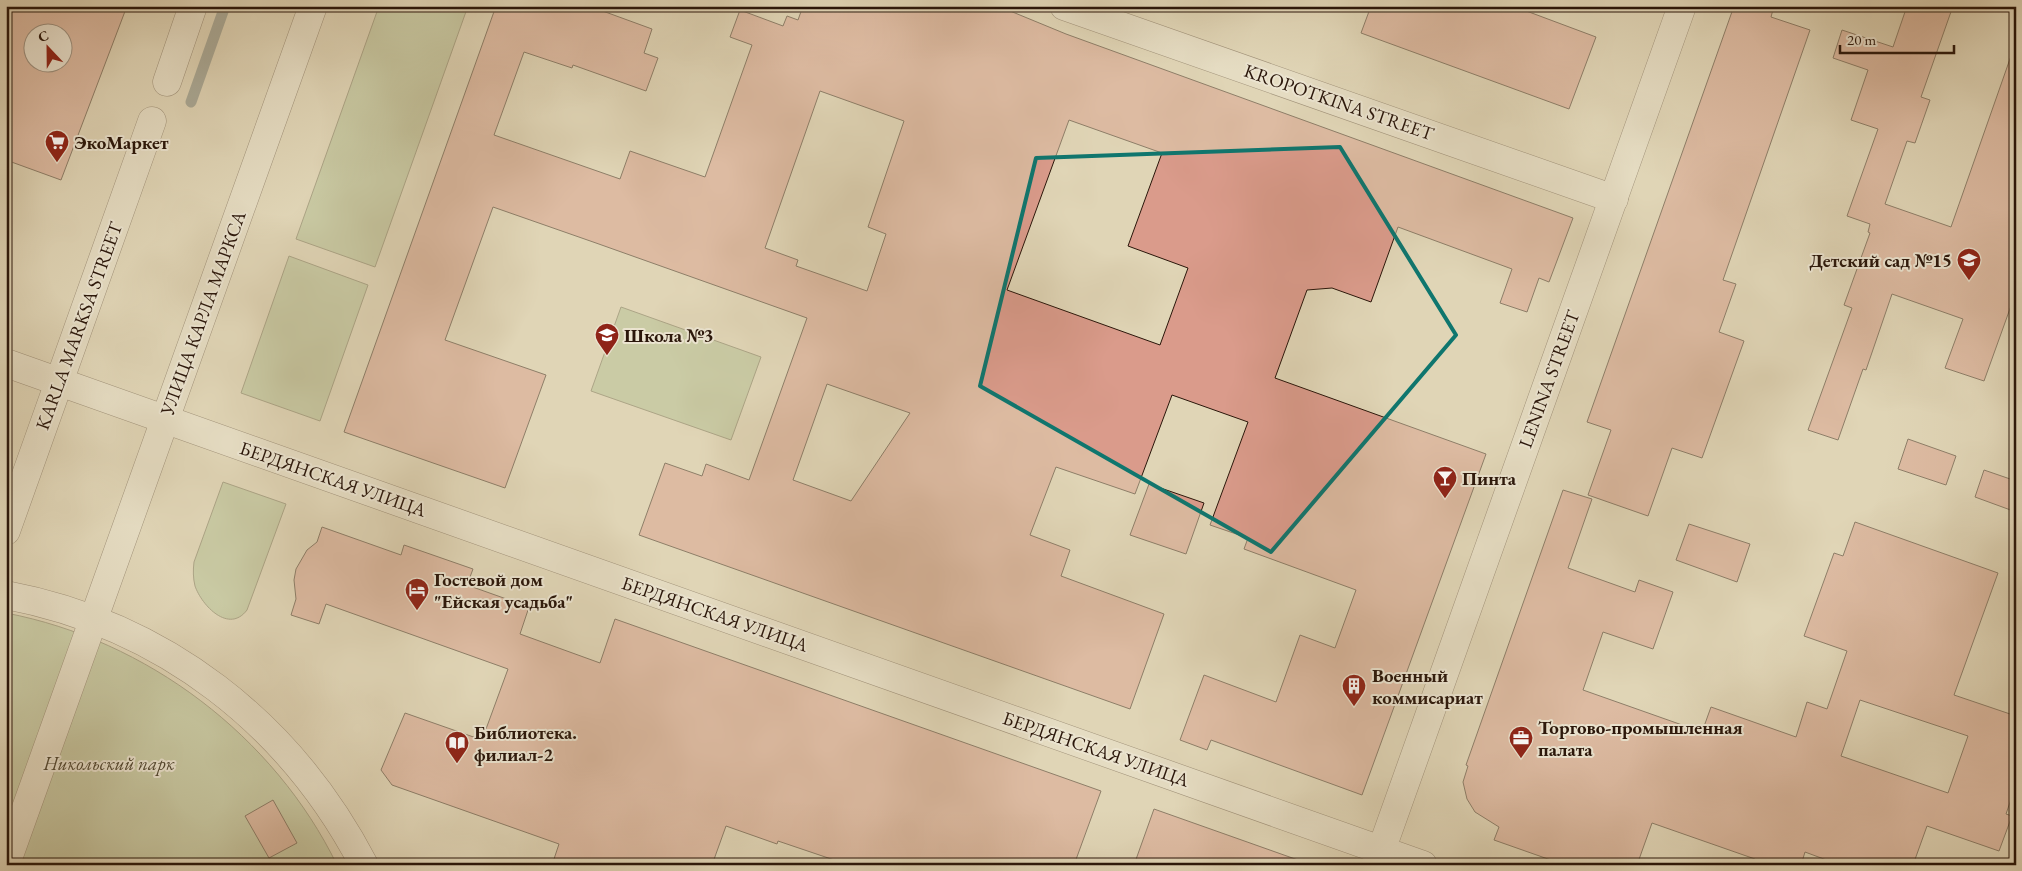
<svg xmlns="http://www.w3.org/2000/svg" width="2022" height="871" font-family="'EB Garamond',serif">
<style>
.green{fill:#b0be90;stroke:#6d6a4d}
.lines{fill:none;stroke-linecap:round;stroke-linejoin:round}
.stream{stroke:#6b7771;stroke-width:11}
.building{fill:#da9b8b;stroke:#2a160a;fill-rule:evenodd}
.minor-casing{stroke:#584635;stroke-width:29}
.minor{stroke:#ebe4d0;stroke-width:28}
.marked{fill:none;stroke:#0f766e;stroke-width:4;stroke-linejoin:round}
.labels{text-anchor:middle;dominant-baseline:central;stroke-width:4;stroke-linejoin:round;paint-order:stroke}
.street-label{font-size:19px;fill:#2a160a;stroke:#ebe4d0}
.poi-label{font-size:19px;font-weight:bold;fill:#2a160a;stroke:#ebe4d0;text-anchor:start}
.park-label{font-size:19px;font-style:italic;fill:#524832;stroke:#ebe4d0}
</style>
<rect width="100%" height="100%" fill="#e0d5b6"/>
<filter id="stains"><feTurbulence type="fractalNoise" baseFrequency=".004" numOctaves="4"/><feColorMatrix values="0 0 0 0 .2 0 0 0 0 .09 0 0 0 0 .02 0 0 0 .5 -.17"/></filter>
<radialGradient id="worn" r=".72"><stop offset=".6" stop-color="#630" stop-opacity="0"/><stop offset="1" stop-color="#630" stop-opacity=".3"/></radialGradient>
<g class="green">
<polygon points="379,6 468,6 375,267 296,239"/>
<polygon points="289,256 368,285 320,421 241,393"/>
<polygon points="621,307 761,357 731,440 591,391"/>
<path d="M223,482l63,22 -39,106c-18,24 -45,-4 -52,-24 -2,-8 -2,-16 -1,-24z"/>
<path d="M6,613c141,27 268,123 331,252h-331z"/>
</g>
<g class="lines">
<polyline class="stream" points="191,102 225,6"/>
</g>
<g class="building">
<path d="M6,6h121l-66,174 -55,-20zM32,32h30v30h-30z"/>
<path d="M496,6h93l63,23 -8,24 14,5 -12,33 -73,-26 -1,3 -48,-16 -30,83 126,44 10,-28 75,26 47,-132 -22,-8 10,-27 43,16 4,-10 11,4 5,-14h195l68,28 507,184 -24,64 -10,-4 -12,34 -27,-9 12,-34 -114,-42 -27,75 -39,-14 -25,2 -32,88 211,76 -124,341 -151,-55 -4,10 -27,-10 24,-65 72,27 24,-67 35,13 21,-58 -112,-41 4,-11 -38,-13 38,-103 -76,-27 -37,99 -79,-27 -26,68 40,15 -9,26 103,38 -34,95 -491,-174 26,-72 37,13 4,-12 43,16 58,-162 -211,-75 -103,-36 -48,133 101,35 -41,113 -161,-56zM820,91l84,30 -36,106 18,7 -19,57 -71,-25 2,-6 -33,-12zM1069,120l93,33 -34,93 60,22 -28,77 -153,-55zM827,384l83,29 -59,88 -58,-21z"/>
<polygon points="1371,6 1513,6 1596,37 1569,109 1361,33"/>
<polygon points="1734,6 1774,6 1771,17 1810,30 1723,280 1736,284 1719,332 1744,341 1702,458 1672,448 1648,516 1588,495 1611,430 1587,422"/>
<polygon points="1907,6 1953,6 1921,97 1930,100 1915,143 1907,141 1885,204 1951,227 2011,56 2016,57 2016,292 1984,381 1945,368 1963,319 1892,294 1866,370 1863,369 1838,440 1808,430 1852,308 1844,305 1870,233 1868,232 1870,224 1847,216 1878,129 1851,120 1868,70 1833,58 1842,30 1893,47"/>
<polygon points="1908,439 1956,456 1946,485 1898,469"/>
<polygon points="1984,470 2016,481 2016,512 1975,497"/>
<polygon points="1149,484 1204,503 1186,554 1130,535"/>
<path d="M1563,490l29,9 -24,69 67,24 4,-12 34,12 -20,57 -50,-17 -20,58 119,42 9,-25 85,30 11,-35 20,7 20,-58 -43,-15 30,-83 9,3 12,-34 143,51 -44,122 62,21v69l-10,29 6,2 -13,35 -72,-25 -14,39h-73l-35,-13 -4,13h-48l2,-6 -103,-36 -15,42h-72l-71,-25 5,-13 -24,-15 -8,-13 -4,-17 5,-16 -2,-1zM1860,700l108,36 -20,57 -107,-37z"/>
<polygon points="1689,524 1750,544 1737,582 1676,560"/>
<polygon points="322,527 401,555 404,545 473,569 467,585 529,607 520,634 600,663 615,619 1101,791 1074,865 849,865 778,841 777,844 726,826 712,865 552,865 559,844 392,785 381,770 405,713 482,740 508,669 326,604 319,624 291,615 296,599 294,580 296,569 307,550 317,542"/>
<polygon points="273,800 297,843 269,858 245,816"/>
<polygon points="1154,809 1298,860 1297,865 1134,865"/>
</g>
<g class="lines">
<defs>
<g id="minor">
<polyline points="1064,6 1614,199"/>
<polyline points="167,82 193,6"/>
<polyline points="6,363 1423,865"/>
<polyline points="6,531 152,121"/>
<path d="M6,595c158,30 284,128 358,270"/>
<polyline points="6,864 313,6"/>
<polyline points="1376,865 1682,6"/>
</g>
</defs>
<use href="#minor" class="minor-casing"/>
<use href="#minor" class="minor"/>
</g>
<path d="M0 0H2022V871H0ZM1340,147l116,188 -185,217 -291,-166 56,-228z" fill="#e0d5b6" fill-opacity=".55" fill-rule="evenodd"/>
<path class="marked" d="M1340,147l116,188 -185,217 -291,-166 56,-228z"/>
<defs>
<symbol id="supermarket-pin" viewBox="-11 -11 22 30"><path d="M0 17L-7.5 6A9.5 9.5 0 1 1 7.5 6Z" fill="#8f2418" stroke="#ebe4d0"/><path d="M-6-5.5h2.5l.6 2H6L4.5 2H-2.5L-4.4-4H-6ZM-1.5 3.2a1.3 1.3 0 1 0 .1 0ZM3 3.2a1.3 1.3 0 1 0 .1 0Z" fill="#fff"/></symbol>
<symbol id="school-pin" viewBox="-11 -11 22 30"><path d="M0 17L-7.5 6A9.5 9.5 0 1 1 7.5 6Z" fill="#8f2418" stroke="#ebe4d0"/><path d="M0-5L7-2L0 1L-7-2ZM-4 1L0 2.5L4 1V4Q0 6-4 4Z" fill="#fff"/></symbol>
<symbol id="bar-pin" viewBox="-11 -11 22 30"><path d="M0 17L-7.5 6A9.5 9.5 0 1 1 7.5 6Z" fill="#8f2418" stroke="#ebe4d0"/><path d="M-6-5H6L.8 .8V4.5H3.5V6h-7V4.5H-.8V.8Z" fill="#fff"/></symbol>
<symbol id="hotel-pin" viewBox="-11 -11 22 30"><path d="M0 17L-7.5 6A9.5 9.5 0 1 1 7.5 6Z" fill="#8f2418" stroke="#ebe4d0"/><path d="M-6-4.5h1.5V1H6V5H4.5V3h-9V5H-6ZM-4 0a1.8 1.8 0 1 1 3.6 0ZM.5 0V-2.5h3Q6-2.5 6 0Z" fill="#fff"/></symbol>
<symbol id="building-pin" viewBox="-11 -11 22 30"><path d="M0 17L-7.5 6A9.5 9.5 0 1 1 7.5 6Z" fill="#8f2418" stroke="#ebe4d0"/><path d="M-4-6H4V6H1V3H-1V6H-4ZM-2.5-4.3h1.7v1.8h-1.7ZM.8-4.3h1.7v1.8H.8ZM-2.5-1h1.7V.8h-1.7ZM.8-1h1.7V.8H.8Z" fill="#fff"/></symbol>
<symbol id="office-pin" viewBox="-11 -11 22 30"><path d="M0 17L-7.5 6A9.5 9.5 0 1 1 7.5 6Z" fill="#8f2418" stroke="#ebe4d0"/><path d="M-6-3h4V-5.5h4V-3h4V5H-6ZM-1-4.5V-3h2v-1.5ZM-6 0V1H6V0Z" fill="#fff"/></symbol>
<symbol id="library-pin" viewBox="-11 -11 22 30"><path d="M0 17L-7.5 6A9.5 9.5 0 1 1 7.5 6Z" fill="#8f2418" stroke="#ebe4d0"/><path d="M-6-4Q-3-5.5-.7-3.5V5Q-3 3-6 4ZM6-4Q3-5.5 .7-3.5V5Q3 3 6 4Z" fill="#fff"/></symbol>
</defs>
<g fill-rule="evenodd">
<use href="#supermarket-pin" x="43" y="128" width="28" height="38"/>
<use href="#school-pin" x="1955" y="246" width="28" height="38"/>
<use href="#school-pin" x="593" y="321" width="28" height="38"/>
<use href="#bar-pin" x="1431" y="464" width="28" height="38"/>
<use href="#hotel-pin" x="403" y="576" width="28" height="38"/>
<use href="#building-pin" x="1340" y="672" width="28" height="38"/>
<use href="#office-pin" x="1507" y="724" width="28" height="38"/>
<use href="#library-pin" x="443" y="729" width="28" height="38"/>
</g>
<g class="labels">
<g class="street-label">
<text transform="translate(1339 102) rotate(19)">KROPOTKINA STREET</text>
<text transform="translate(203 313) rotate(-70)">УЛИЦА КАРЛА МАРКСА</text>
<text transform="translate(79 326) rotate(-70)">KARLA MARKSA STREET</text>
<text transform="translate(1549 379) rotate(-70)">LENINA STREET</text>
<text transform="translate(333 479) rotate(19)">БЕРДЯНСКАЯ УЛИЦА</text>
<text transform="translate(715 614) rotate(19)">БЕРДЯНСКАЯ УЛИЦА</text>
<text transform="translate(1096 749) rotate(19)">БЕРДЯНСКАЯ УЛИЦА</text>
</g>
<g class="poi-label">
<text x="74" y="142">ЭкоМаркет</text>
<text x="1952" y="260" text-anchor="end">Детский сад №15</text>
<text x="624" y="335">Школа №3</text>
<text x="1462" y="478">Пинта</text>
<text x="434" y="579">Гостевой дом<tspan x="434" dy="22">"Ейская усадьба"</tspan></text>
<text x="1372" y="675">Военный<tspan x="1372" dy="22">коммисариат</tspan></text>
<text x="1538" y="727">Торгово-промышленная<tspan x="1538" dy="22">палата</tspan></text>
<text x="474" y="732">Библиотека.<tspan x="474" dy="22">филиал-2</tspan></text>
</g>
<g class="park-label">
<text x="109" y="763">Никольский парк</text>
</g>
</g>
<rect width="2022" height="871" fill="none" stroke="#e0d5b6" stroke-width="25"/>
<rect x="8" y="8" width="2007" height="856" fill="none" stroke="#2a160a" stroke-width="2.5"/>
<rect x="12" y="12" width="1997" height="846" fill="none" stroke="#2a160a"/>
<g transform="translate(48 48) rotate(338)"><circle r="24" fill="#ebe4d0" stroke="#9e9281"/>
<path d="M0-4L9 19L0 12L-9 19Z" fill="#8f2418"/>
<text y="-8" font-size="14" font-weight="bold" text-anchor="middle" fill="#2a160a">С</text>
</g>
<path d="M1840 45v8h114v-8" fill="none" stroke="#2a160a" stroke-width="2.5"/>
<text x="1847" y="45" font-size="15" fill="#2a160a" stroke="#ebe4d0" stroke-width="4" paint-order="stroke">20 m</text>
<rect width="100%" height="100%" filter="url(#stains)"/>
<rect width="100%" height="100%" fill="url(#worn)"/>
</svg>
